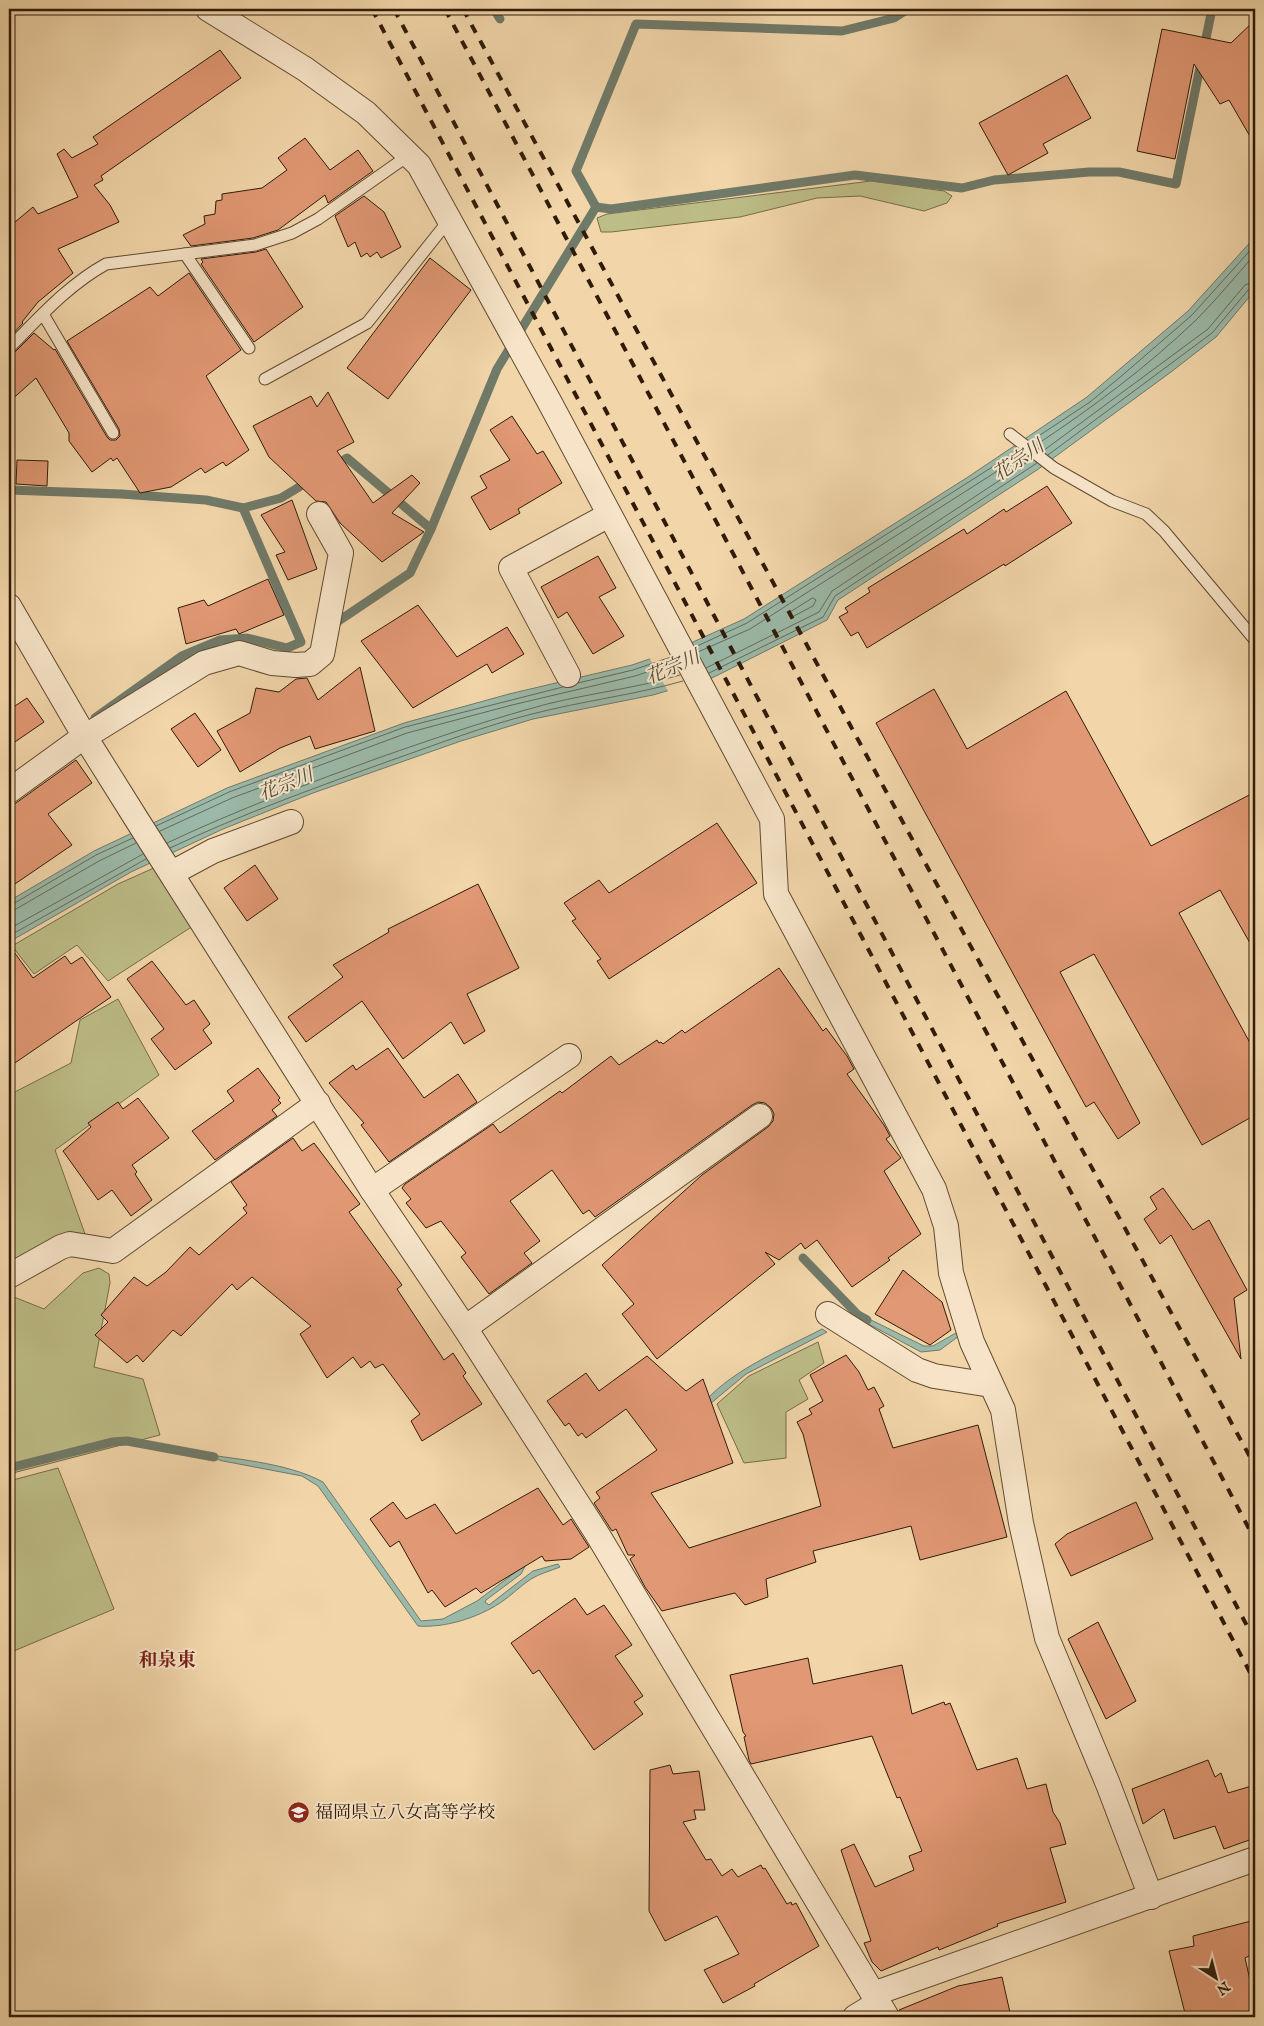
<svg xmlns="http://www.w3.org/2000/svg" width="1264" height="2026" font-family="'IM FELL English','Noto Serif JP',serif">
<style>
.green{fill:#bdbd87;stroke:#766c48}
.water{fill:#9bb9a9;stroke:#707a69}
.pier{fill:#f2d6aa}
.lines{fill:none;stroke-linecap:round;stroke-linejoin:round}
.shore{stroke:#666a58;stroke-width:1}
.stream{stroke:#707a69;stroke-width:9}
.building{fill:#e19874;stroke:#301b08}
.lane-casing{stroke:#604a30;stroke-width:13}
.street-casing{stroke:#604a30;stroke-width:26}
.lane{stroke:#f7e4c8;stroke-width:11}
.street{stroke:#f7e4c8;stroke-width:24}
.rail{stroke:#301b08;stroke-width:4;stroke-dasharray:9 9;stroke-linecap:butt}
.labels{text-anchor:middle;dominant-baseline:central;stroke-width:4;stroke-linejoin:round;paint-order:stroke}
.poi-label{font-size:18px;fill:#301b08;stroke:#f7e4c8;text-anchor:start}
.water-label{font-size:19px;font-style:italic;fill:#504a38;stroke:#f7e4c8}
.neighbourhood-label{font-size:19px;font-weight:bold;fill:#7a1f14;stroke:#f7e4c8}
</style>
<rect width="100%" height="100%" fill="#f2d6aa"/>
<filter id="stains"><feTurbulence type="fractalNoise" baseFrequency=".004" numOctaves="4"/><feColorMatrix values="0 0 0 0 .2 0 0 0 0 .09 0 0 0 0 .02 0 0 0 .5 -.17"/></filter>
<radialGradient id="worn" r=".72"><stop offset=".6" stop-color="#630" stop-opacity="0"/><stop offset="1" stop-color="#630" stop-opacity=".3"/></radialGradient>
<g class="green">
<polygon points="871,181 944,191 952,196 947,203 924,211 860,196 817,198 740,217 611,232 601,232 597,218 607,214"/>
<polygon points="156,867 193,926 108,981 77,945 34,974 12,946 118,884"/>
<polygon points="118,999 159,1075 55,1150 85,1234 12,1269 9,1266 9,1095 71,1063 80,1020"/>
<polygon points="99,1268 109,1274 110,1283 94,1367 143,1379 160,1435 9,1474 9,1295 44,1309 83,1273"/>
<polygon points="818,1342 824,1363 799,1380 808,1399 786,1412 786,1458 744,1463 717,1404 749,1376"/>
<polygon points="58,1468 114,1609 9,1653 9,1481"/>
</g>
<g class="water">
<polygon points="1255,237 1255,290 1216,337 1171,372 1037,470 838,600 827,620 714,677 653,695 533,719 461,741 313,793 223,829 131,872 9,942 9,901 94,851 227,788 404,723 509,694 632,665 673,651 744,619 968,477 1087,397 1188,311"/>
<polygon points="856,1311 871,1320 924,1346 933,1346 956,1333 959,1336 940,1350 921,1352 861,1320 858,1318"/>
<path d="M822,1329l5,3 -81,42 -36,30 -5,-3c32,-34 77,-51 117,-72z"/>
<path d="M190,1452c42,7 96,10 133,30l98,139 22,-2 34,-18 40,-30 24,-49 6,2 -26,50 -35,26 -1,2 4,3 44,-34 25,-7 2,3c-10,4 -21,7 -29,12 -11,7 -20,17 -31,24 -23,15 -55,25 -82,23l-100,-140 -16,-10 -79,-15z"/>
</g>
<polygon class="pier" points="672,649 711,680 669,693 649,657"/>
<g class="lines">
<g class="shore">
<polyline points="1031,441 1090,402 1125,373 1192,315 1255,245"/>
<path d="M1036,445c56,-37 111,-78 160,-125 21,-21 40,-44 59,-66"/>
<polyline points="1043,451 1208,329 1245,285 1255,281"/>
<polyline points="1048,455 1212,333 1249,289 1255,287"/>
<polygon points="813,598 816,600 813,606 792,617 789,616 789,613"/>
<polyline points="695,647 747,623 1019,450"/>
<polyline points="698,652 750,629 1024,454"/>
<polyline points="706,668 819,612 832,591 1032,459"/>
<polyline points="709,673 823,617 835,596 1037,463"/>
<polyline points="578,683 633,670 671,657"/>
<polyline points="156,826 229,792 405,727 563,687"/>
<polyline points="160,831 232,798 407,733 512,705 635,676 674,663"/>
<path d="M167,843c70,-33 142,-60 214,-86 49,-17 98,-34 148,-48 50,-15 102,-19 151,-34"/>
<path d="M170,848c72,-34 147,-61 222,-88 46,-16 92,-34 140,-46 50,-13 102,-19 151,-33"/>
<polyline points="9,904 13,904 96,855 133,838"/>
<polyline points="9,911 16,909 99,861 136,843"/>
<polyline points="9,929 143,854"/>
<polyline points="9,936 146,859"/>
</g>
<g class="stream">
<polyline points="494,9 500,19"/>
<polyline points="596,207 611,209 855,175 962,188 994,180 1089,172 1119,172 1176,184 1212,9"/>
<polyline points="596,207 576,171 636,24 842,31 894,18 908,9"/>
<polyline points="335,466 347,458 431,529"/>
<polyline points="9,490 121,494 206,500 243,508 281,498 309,481"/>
<polyline points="337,622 410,573 431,529 497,369 596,207"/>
<polyline points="95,718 182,656 220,640 247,638 287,648 301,642 243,508"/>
<polyline points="803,1258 858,1315 867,1320"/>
<polyline points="9,1468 112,1442 127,1441 214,1457"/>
</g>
</g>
<g class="building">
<polygon points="1255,20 1255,145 1229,100 1220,104 1194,64 1175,159 1137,151 1162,29 1231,43"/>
<polygon points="220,50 241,78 101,176 103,180 94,185 110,205 119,222 58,249 73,273 38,302 22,322 23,323 9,338 9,227 33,207 38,214 78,197 57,154 64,149 72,158 98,144 93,137"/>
<polygon points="1067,75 1091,118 1043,144 1048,153 1008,175 979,123"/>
<polygon points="305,138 330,170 358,150 373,171 328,203 325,195 278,230 253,238 191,246 183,235 205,224 204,216 215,214 216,201 222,200 222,194 262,188 287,170 278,158"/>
<polygon points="364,196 384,212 401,247 381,258 377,252 370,257 367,253 361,257 355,242 348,247 335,216"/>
<polygon points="266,249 303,307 254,342 201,264 203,262 201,259 256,252"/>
<polygon points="430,258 471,290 388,399 347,368"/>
<polygon points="189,273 241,350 206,376 249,450 226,466 223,462 205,473 201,468 171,487 140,493 117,458 113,461 111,458 92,472 69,441 69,433 36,378 9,402 9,355 14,353 34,333 54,350 55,349 107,437 110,440 116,440 120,436 119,429 67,341 150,287 158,296"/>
<polygon points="328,392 354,442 337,451 373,503 412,475 420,483 392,513 424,532 382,562 340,523 326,502 316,501 269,457 253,426 311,396 317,407"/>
<polygon points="512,416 537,454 543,451 562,483 518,509 520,513 490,530 471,497 487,488 480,476 510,460 490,430"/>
<polygon points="17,460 48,461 47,486 16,484"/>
<polygon points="1047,486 1072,523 1005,566 1004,564 867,648 858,632 851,636 839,617 848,612 845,608 870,592 868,588 964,529 967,534 1004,509 1006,512"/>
<polygon points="292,500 317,569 288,580 276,555 285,552 261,515"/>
<polygon points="598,556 616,588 599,597 624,636 593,654 567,612 558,618 541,587"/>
<polygon points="268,579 284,615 239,634 236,629 186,644 178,608 204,600 208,606"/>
<polygon points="418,605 457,657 507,627 524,654 492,673 487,664 413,708 361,641"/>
<polygon points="360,667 375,731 315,749 310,736 280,748 240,772 217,731 250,713 256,688 279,692 296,679 307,678 318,700"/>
<polygon points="934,689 967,749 1066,691 1151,846 1255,792 1255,952 1220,890 1179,913 1255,1052 1255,1115 1202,1145 1094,954 1060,972 1140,1123 1118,1139 1094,1102 1086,1107 876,723"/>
<polygon points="27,698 44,722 9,746 9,710"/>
<polygon points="195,713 221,750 198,767 171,729"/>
<polygon points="76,760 92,783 48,814 72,845 9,888 9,808"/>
<polygon points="717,823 757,883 609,979 597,961 601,959 572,921 576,919 564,903 599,880 609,893"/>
<polygon points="255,865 278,899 247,921 224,888"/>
<polygon points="478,884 519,968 467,994 485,1031 464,1044 451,1022 403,1059 362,1001 306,1042 288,1017 343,977 333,965 389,932 388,929"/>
<polygon points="9,945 33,978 65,956 71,964 82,957 111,997 9,1067"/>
<polygon points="152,961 186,1005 194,1000 210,1024 203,1030 212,1043 175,1070 151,1039 164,1029 127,979"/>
<polygon points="779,968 823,1031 826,1028 847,1056 854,1069 847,1074 884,1125 890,1136 886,1139 901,1158 884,1171 921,1234 888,1258 890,1260 852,1287 817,1240 805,1249 801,1243 779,1260 765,1252 775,1264 657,1359 622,1314 634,1304 602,1265 702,1175 768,1127 773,1121 774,1114 771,1108 765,1103 758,1102 752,1105 595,1217 589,1210 583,1214 552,1170 510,1201 540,1241 524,1253 532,1263 489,1294 461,1257 466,1253 441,1221 426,1228 406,1203 411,1199 402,1188 405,1184 493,1124 500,1133 560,1091 562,1093 611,1056 619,1065 657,1040 659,1043 661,1042 663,1044 682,1030 685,1033"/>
<polygon points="388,1048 424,1098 458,1074 477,1102 389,1162 361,1125 364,1123 329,1083 353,1065 356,1070"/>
<polygon points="258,1068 280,1098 278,1100 281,1103 272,1110 277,1116 215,1160 192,1131 234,1101 227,1091"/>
<polygon points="138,1098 169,1138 132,1165 137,1172 135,1174 152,1200 131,1216 112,1190 98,1200 63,1151 91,1127 88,1123 118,1102 123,1109"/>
<polygon points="293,1138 302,1151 314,1143 360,1204 349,1212 402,1285 397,1289 444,1360 453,1353 466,1373 463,1376 482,1404 422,1441 411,1421 420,1414 383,1364 375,1368 370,1361 361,1368 353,1357 327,1378 300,1334 311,1326 252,1277 237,1290 232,1284 181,1336 173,1330 143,1362 137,1355 127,1363 95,1335 108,1322 101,1315 134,1277 147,1286 166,1272 190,1247 199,1255 247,1213 243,1208 247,1205 231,1182"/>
<polygon points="1163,1188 1193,1230 1209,1220 1247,1290 1234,1298 1241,1359 1171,1235 1160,1244 1144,1219 1157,1209 1150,1197"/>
<polygon points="903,1270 942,1302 951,1330 930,1345 875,1314"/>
<polygon points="846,1355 859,1372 868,1390 874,1387 884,1406 879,1409 893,1448 978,1425 1007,1537 920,1560 911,1526 813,1551 816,1562 766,1579 768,1597 745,1605 735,1593 662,1611 645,1587 630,1559 635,1555 628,1555 616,1529 612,1531 594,1503 600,1498 596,1492 657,1450 626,1409 586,1438 582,1433 578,1436 569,1423 565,1426 547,1401 586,1373 599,1391 647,1356 686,1391 703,1379 733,1463 651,1493 689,1548 821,1506 803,1434 797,1422 812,1414 809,1409 823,1401 810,1375"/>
<polygon points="538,1488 563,1525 571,1519 589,1547 571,1559 545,1561 542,1556 481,1593 476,1588 445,1607 432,1590 428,1593 399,1541 390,1547 370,1519 393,1502 406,1519 435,1504 456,1534"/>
<polygon points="1136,1502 1153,1539 1071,1576 1055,1544 1067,1534"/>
<polygon points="575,1598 587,1615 604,1605 632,1645 615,1656 643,1696 634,1702 643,1714 594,1750 539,1670 533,1674 511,1643"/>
<polygon points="1098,1622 1136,1701 1106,1719 1068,1639"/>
<polygon points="808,1658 813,1684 902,1665 912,1714 944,1702 945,1705 950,1703 977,1770 1017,1758 1027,1789 1046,1784 1053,1812 1060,1823 1066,1844 1050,1848 1066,1902 997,1924 998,1926 939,1950 938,1947 881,1971 872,1962 864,1943 871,1941 841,1850 854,1844 875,1887 914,1870 909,1856 922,1851 900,1797 897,1798 872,1736 751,1764 749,1760 744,1737 746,1736 743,1732 730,1675"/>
<polygon points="1208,1760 1215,1777 1221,1773 1228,1793 1255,1785 1255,1838 1224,1849 1215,1826 1174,1839 1164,1809 1143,1824 1132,1789"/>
<polygon points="670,1765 673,1774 699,1771 705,1810 694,1810 696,1819 683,1822 706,1860 711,1859 722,1876 732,1869 738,1877 761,1865 763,1869 765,1868 787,1904 791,1902 792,1905 796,1903 819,1946 754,1984 755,1986 723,2003 704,1970 739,1954 717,1916 665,1941 649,1911 650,1770"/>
<polygon points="1255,1920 1255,1953 1245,1958 1255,2003 1255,2017 1186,2017 1169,1951 1194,1946 1193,1936"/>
<polygon points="1002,1977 1011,2017 901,2017 899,2010 958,1986"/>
</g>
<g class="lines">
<defs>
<g id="lane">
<polyline points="185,254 249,348"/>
<polyline points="43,314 113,433"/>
<path d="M9,348c30,-30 59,-63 97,-84l149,-19 37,-12 26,-14 91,-64"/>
<polyline points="265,379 367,323 449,220"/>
<polyline points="1010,434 1054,468 1112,501 1146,514 1164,531 1255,640"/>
</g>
<g id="street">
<polyline points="208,9 305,69 366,113 419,165 549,401 772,819 776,894 934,1189 946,1226 951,1273 972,1342 1003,1410 1021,1523 1047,1638 1108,1784 1151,1897"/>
<polyline points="9,606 85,737 137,820 372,1190 465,1328 596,1532 887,2017"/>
<polyline points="568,675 511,568 609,515"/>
<polyline points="9,791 78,741 204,663 239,653 272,663 296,665 310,664 322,654 341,553 319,514"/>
<polyline points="172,873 213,851 291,822"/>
<polyline points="372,1190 569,1056"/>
<polyline points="9,1276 61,1247 70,1244 113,1251 318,1103"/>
<polyline points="828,1314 917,1370 934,1376 991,1385"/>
<polyline points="465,1328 760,1116"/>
<polyline points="873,1994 1255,1859"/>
<polyline points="855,2017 878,2003"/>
</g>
</defs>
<use href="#lane" class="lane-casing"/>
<use href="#street" class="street-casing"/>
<use href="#lane" class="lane"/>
<use href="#street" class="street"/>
<g class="rail">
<polyline points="372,9 1255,1682"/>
<polyline points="394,9 1255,1641"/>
<polyline points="445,9 1255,1540"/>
<polyline points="463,9 882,784 1255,1466"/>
</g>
</g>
<defs>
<symbol id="school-disc" viewBox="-11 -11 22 22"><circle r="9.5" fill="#8f2418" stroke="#f7e4c8"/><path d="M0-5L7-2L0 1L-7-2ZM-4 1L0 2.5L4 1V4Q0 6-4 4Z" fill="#fff"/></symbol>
</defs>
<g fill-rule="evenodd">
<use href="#school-disc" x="286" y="1800" width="25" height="25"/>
</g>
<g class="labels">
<g class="poi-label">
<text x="315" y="1813">福岡県立八女高等学校</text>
</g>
<g class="water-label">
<text transform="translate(1019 461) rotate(-35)">花宗川</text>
<text transform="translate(673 668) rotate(-24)">花宗川</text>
<text transform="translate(286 785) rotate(-22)">花宗川</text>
</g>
<g class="neighbourhood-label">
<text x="167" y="1661">和泉東</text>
</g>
</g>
<rect width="1264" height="2026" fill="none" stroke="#f2d6aa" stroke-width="30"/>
<rect x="10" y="10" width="1244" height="2006" fill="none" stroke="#301b08" stroke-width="2.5"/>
<rect x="15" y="15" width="1234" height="1996" fill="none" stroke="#301b08"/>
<g transform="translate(1216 1978) rotate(144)" stroke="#f7e4c8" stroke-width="4" paint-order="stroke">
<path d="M0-4L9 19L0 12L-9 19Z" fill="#301b08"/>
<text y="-8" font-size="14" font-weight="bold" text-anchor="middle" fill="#301b08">N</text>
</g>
<rect width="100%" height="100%" filter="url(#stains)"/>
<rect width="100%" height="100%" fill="url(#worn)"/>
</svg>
